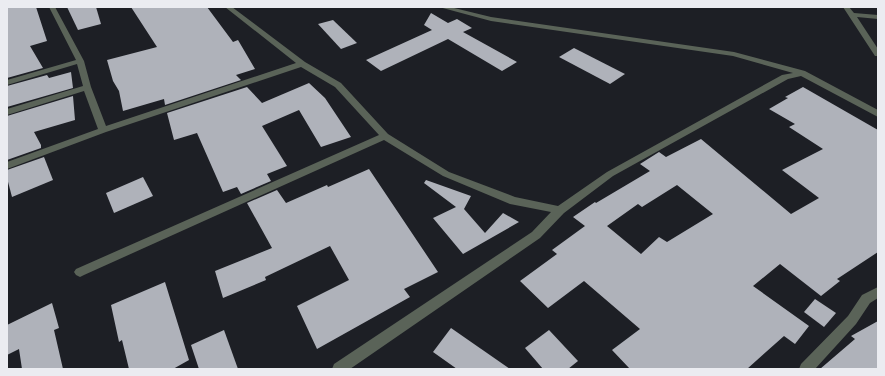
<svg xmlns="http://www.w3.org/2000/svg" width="885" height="376" font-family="'Fira Sans',sans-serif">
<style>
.building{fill:#afb2ba;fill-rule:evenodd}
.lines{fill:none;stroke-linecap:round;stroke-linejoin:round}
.minor{fill:#5a6358;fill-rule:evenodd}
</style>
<rect width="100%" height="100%" fill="#1d1f25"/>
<g class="building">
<polygon points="7,7 36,7 47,41 30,46 43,68 7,78"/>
<polygon points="67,7 96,7 101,24 78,30"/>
<polygon points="131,7 207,7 233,42 238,40 255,69 236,75 241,80 165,105 164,99 123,111 119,91 113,81 107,60 157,47"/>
<polygon points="431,13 448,23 457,19 472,28 463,32 517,62 502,71 448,39 381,71 366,60 432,30 424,25"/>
<polygon points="333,20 357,43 341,49 318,24"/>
<polygon points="574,48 625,74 610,84 559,57"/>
<polygon points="71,72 73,88 7,107 7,86 47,75 49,78"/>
<polygon points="309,83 325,98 351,137 321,147 299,110 262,126 287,166 267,174 271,181 241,194 237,187 223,192 197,133 174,140 167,113 247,87 262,103"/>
<path d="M803,87l75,43v122l-41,27 3,2 -19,15 -41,-32 -27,22 56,40 -14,18 -11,-8 -37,33h-117l-18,-19 28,-21 -56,-48 -36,27 -28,-27 37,-27 -5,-4 33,-24 -12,-9 22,-15 1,1 54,-32 -10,-7 19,-12 7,5 35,-18 90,75 28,-16 -37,-28 41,-21 -34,-22 6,-3 -26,-15 19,-11 -3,-1zM677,185l36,29 -46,28 -8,-5 -18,17 -34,-28 31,-22 4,3z"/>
<polygon points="73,96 75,120 34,132 41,145 41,148 7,160 7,116"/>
<polygon points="44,157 53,180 12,197 7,178 7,170"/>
<polygon points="369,169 438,272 404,289 410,297 317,349 297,306 349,280 330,246 265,277 266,280 223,298 215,271 272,248 247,203 277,190 286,203 327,185 328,187"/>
<polygon points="143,177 153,196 114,213 106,193"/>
<polygon points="426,180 471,196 464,209 485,233 503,213 519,222 463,254 433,218 456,207 424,183"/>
<polygon points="165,282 189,360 173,369 129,369 122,340 119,342 111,305"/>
<polygon points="815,299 836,313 824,327 804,312"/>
<polygon points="52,303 59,328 54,330 63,369 22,369 19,349 7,355 7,325"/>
<polygon points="878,321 878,369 820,369 855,339 851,336"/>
<polygon points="451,328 510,369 457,369 433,352"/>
<polygon points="224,330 238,369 199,369 191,345"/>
<polygon points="549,330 578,361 568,369 543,369 525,348"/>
</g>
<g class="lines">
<g class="minor">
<polygon points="49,7 55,7 84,61 91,87 106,126 296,63 225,7 232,7 305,62 341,83 388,134 449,172 515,197 558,206 607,172 782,75 793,73 733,56 491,21 439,7 450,7 491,17 734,52 805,71 878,110 878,117 801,76 788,79 613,176 564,213 540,238 350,369 332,369 334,364 532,232 551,212 510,204 443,176 384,140 84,275 80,277 76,275 74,272 76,269 379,135 335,87 301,67 106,132 7,169 7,162 98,129 84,91 7,115 7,109 83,86 77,64 7,85 7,80 76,60"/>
<polygon points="843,7 849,7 854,13 878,15 878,19 857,17 878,49 878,56 875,56"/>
<polygon points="878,287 878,298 870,303 856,324 815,369 799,369 801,364 848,316 862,295"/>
</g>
</g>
<rect width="885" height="376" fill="none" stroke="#ebecf1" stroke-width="16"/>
</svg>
